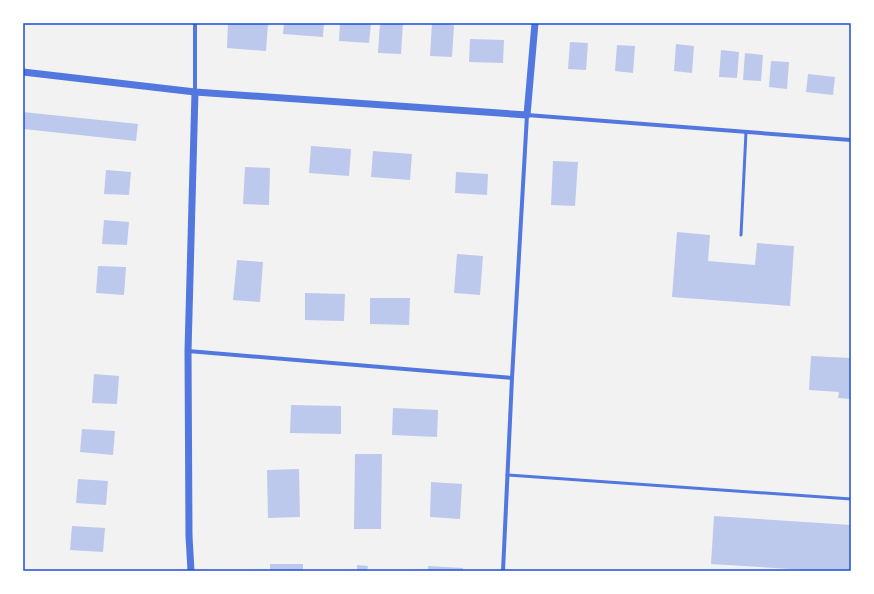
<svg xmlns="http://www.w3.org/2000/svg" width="874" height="594" font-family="'Crimson Pro',serif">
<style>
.building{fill:#bdc9ec}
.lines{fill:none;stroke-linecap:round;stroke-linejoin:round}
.service{stroke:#5277de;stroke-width:3}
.minor{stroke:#5277de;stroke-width:4}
.tertiary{stroke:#5277de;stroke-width:7}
.neatline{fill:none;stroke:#1d4ed8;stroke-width:1.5}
</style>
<rect width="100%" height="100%" fill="#f2f2f2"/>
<g class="building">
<polygon points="228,23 248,23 268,24 266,51 227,48"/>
<polygon points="284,23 324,23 323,37 283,34"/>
<polygon points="340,23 371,23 369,43 339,41"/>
<polygon points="380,23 403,23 401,54 378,53"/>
<polygon points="432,23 454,25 452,57 430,56"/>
<polygon points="470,39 504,40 503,63 469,62"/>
<polygon points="570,42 588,43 586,70 568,69"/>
<polygon points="676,44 694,46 692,73 674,71"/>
<polygon points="617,45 635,46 633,73 615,71"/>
<polygon points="721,50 739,52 737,78 719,77"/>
<polygon points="745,53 763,55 761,81 743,80"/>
<polygon points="771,61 789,62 787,89 769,87"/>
<polygon points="808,74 835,77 833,95 806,92"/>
<polygon points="23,112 138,124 136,141 23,129"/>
<polygon points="311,146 351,149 349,176 309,173"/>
<polygon points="373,151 412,154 410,180 371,177"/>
<polygon points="553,161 578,162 575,206 551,205"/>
<polygon points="245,167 270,168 269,205 243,204"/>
<polygon points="106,170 131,172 129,195 104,194"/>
<polygon points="456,172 488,174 487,195 455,193"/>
<polygon points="104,220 129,222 127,245 102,244"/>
<polygon points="677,232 710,235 708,261 755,265 757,243 794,246 790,306 672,297"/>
<polygon points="457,254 483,256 480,295 454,293"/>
<polygon points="237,260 263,262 260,302 233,300"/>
<polygon points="98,266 126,267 124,295 96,293"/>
<polygon points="305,293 345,294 344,321 305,320"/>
<polygon points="370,298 410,298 409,325 370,324"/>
<polygon points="811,356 851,358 851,399 838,398 839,392 809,390"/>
<polygon points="94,374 119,376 117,404 92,403"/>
<polygon points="291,405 341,406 341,434 290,433"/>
<polygon points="393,408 438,410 437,437 392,435"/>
<polygon points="82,429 115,431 113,455 80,452"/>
<polygon points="355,454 382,454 381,529 354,529"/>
<polygon points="299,469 300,517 268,518 267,470"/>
<polygon points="78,479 108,481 106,505 76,503"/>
<polygon points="431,482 462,484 460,519 430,517"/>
<polygon points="714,516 851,525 851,571 823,571 711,564"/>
<polygon points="72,526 105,528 103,552 70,550"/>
<rect x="270" y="564" width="33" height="7"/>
<polygon points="357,565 368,566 367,571 357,571"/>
<polygon points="428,566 463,568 463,571 428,571"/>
</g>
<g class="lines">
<g class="service">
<polyline points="741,235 746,132"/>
<polyline points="507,475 851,499"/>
</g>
<g class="minor">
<polyline points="195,92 195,23"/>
<polyline points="188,351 512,378"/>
<polyline points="503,571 512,378 527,115 851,140"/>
</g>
<g class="tertiary">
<polyline points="23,72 195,92 527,115 535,23"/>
<polyline points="191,571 189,536 188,351 195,92"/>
</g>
</g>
<rect width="874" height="594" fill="none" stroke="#ffffff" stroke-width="48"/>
<rect x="24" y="24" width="826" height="546" class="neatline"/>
</svg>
